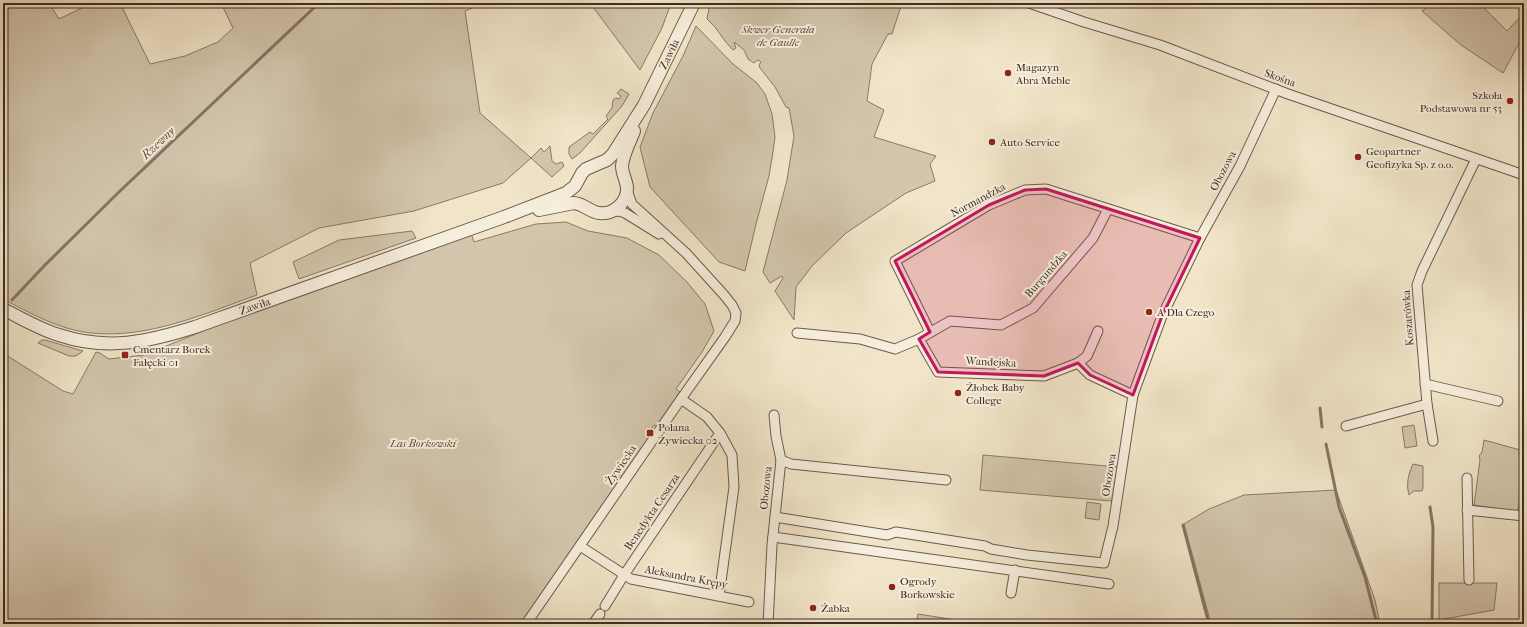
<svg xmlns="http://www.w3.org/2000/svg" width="1527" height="627" font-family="'IM FELL French Canon',serif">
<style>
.green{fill:#d3c6ad;stroke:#897968}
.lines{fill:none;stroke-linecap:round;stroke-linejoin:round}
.stream{stroke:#857565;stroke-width:3}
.minor-casing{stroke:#6c5a4d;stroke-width:11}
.tertiary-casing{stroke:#6c5a4d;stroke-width:14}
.minor{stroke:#f6eedc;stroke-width:9}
.tertiary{stroke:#f6eedc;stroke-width:12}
.marked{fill:#c2185b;fill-opacity:0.2;stroke:#c2185b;stroke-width:3;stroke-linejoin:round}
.poi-dot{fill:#8f2418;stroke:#f6eedc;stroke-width:1.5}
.labels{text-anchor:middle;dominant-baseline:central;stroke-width:4;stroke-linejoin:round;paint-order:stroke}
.park-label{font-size:11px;font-style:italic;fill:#5d4b3f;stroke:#f6eedc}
.street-label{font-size:11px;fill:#3f2c24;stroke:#f6eedc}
.poi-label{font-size:11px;fill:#3f2c24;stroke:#f6eedc;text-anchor:start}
.water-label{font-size:12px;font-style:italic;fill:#625145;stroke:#f6eedc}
</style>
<rect width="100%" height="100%" fill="#f1e5c9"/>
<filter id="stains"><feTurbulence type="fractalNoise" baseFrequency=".005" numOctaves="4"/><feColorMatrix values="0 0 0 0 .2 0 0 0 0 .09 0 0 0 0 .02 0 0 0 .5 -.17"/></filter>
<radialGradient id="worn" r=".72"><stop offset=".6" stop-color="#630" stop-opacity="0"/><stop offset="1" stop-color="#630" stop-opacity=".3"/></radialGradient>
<g class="green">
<path d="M3,3h46l10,16 33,-16h28l30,61 35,-8 33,-14 15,-14 -12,-25h264l-20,8 15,102 51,45 10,-10 3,4 6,-6 2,15 4,3 6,-2 2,4 -12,11 -21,-19 -28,25 -89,28 -95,17 -69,35 7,32c-53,19 -109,44 -166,38 -31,-3 -61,-20 -88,-34z"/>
<polygon points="590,3 671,3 662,28 640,70"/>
<polygon points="710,3 902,3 892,34 888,34 872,64 867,101 884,110 874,137 936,156 930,164 935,181 906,193 846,233 812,266 796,287 794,320 775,291 783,278 782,276 770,283 763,272 787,180 794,136 789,108 786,107 775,87 760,68 759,65 761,62 758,60 754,63 748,59 744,50 734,42 736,48 733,50 725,41 715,27 707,19"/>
<polygon points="1433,3 1479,3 1507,31 1524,13 1524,34 1503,73 1461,45 1422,11"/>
<polygon points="696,26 733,64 757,83 765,94 772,114 775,137 772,158 769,176 756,224 745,271 719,262 650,187 640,147 653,113 683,56"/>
<polygon points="621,89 629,94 622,106 580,153 572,159 569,154 569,147 590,132 593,134 608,119 606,116 612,108 613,100 616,98 619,99 621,96 617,93"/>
<polygon points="566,222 588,231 627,238 659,255 687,282 705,304 714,331 702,352 676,389 680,392 656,426 654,425 647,436 649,437 520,624 3,624 3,353 63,391 73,394 96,352 100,353 109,359 144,355 223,323 471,233 474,242 536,224"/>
<polygon points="412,231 416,238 299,279 293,262 339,240"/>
<polygon points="42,340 45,340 83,351 76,356 69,356 38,343"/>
<polygon points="1414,425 1417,446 1405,448 1402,427"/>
<polygon points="1484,440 1524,451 1524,484 1517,512 1474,505 1480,460 1479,456 1482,452"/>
<polygon points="983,455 1118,467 1115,493 1111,501 980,490"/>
<path d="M1413,464l10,2v22l-1,3h-8l-5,4c-3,-11 -1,-20 4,-31z"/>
<polygon points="1336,490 1375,600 1380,624 1211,624 1184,524 1209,509 1244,495"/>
<polygon points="1087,502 1101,504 1099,520 1085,518"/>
<polygon points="1439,583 1497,583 1494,610 1439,620"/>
<polygon points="918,614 981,624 916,624"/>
</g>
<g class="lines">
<g class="stream">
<polyline points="12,300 44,266 120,191 319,3"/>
<polyline points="1320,408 1322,427"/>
<polyline points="1326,444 1339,507 1365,577 1377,624"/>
<polyline points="1430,507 1433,527 1432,624"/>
<polyline points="1183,525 1209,624"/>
</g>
<defs>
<g id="minor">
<polyline points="1029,3 1084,22 1160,45 1288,94 1524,175"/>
<polyline points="611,212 619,211 625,213 659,234"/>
<polyline points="930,332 895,261 989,205 1025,190 1046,189 1200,238"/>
<polyline points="797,333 860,339 895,349 919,339 950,321 1001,325 1033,308 1093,238 1108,209"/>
<polyline points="919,339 938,372 1044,376 1078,363 1090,375 1133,395"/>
<polyline points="1078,363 1087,356 1098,331"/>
<polyline points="1425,384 1498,401"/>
<polyline points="681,399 707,417 720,433 732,455 734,487 719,596"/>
<polyline points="1346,426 1427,404"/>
<polyline points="1433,441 1427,404 1417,285 1422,271 1476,159"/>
<polyline points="781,460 791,464 946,480"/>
<polyline points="1467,478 1469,580"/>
<polyline points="1467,510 1524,516"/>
<polyline points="775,517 887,535 896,532 985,546 991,549 1027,555 1104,563 1113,526 1133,395 1162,316 1200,238 1240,166 1276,89"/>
<polyline points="773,537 1109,584"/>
<polyline points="580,546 631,579 749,602"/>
<polyline points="1011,593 1015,570"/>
<polyline points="605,606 624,575 720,433"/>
<polyline points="526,624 681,399 725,337 735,321 736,313 732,305 724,295 686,253 632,204 627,190"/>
<polyline points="593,624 600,614"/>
<polyline points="768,624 772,545 781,460 776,436 774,415"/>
</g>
<g id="tertiary">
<path d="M539,210l35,-7c10,1 16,9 25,10 15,2 29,-11 28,-26 -1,-7 -5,-14 -5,-21 1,-12 8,-24 12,-35"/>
<path id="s1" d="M3,309c18,9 36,20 56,26 48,16 89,7 136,-8l309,-110 62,-24 9,-7 7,-13 4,-4 21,-9 6,-6 31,-49 50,-102"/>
</g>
</defs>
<use href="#minor" class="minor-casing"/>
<use href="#tertiary" class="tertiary-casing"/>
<use href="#minor" class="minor"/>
<use href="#tertiary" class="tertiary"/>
</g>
<path class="marked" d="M1046,189l154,49 -38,78 -29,79 -43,-20 -12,-12 -34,13 -106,-4 -19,-33 11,-7 -35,-71 94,-56 36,-15z"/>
<g class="poi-dot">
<circle cx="1008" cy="73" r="4"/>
<circle cx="1510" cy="101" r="4"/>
<circle cx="992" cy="142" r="4"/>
<circle cx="1358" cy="157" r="4"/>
<circle cx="1149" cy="312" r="4"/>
<rect x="121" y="351" width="8" height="8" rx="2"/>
<circle cx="958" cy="393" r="4"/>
<rect x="646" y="429" width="8" height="8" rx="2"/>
<circle cx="892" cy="587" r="4"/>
<circle cx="813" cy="608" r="4"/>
</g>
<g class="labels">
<g class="park-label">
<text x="778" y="29">Skwer Generała<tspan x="778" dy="13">de Gaulle</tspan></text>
<text x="423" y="443">Las Borkowski</text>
</g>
<g class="street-label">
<text stroke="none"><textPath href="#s1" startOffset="773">Zawiła</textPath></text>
<text transform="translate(1280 78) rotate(20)">Skośna</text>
<text transform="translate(1223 171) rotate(-62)">Obozowa</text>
<text transform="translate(978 200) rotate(-28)">Normandzka</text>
<text transform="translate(1046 274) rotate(-49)">Burgundzka</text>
<text stroke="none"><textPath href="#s1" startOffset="264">Zawiła</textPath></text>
<text transform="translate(1408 318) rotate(-94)">Koszarówka</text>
<text transform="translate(991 362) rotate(3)">Wandejska</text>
<text transform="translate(621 465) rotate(-56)">Żywiecka</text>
<text transform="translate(1109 475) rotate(-81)">Obozowa</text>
<text transform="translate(766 488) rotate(-84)">Obozowa</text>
<text transform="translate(652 512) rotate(-56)">Benedykta Cesarza</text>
<text transform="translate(686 577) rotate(11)">Aleksandra Krępy</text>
</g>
<g class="poi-label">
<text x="1016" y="67">Magazyn<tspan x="1016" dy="13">Abra Meble</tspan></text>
<text x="1502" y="95" text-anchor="end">Szkoła<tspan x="1502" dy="13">Podstawowa nr 53</tspan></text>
<text x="1000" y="142">Auto Service</text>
<text x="1366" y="151">Geopartner<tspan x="1366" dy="13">Geofizyka Sp. z o.o.</tspan></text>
<text x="1157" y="312">A Dla Czego</text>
<text x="133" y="349">Cmentarz Borek<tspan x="133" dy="13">Fałęcki 01</tspan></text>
<text x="966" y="387">Żłobek Baby<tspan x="966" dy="13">College</tspan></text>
<text x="658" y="427">Polana<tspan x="658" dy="13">Żywiecka 02</tspan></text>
<text x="900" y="581">Ogrody<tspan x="900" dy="13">Borkowskie</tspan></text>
<text x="821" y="608">Żabka</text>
</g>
<g class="water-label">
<text transform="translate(158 143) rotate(-43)">Rzewny</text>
</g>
</g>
<rect width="1527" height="627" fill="none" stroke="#f1e5c9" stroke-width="16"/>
<rect x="4" y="4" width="1519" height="619" fill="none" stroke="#3f2c24" stroke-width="2"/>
<rect x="8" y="8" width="1511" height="611" fill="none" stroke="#3f2c24"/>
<rect width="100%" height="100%" filter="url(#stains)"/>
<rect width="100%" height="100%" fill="url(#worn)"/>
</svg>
